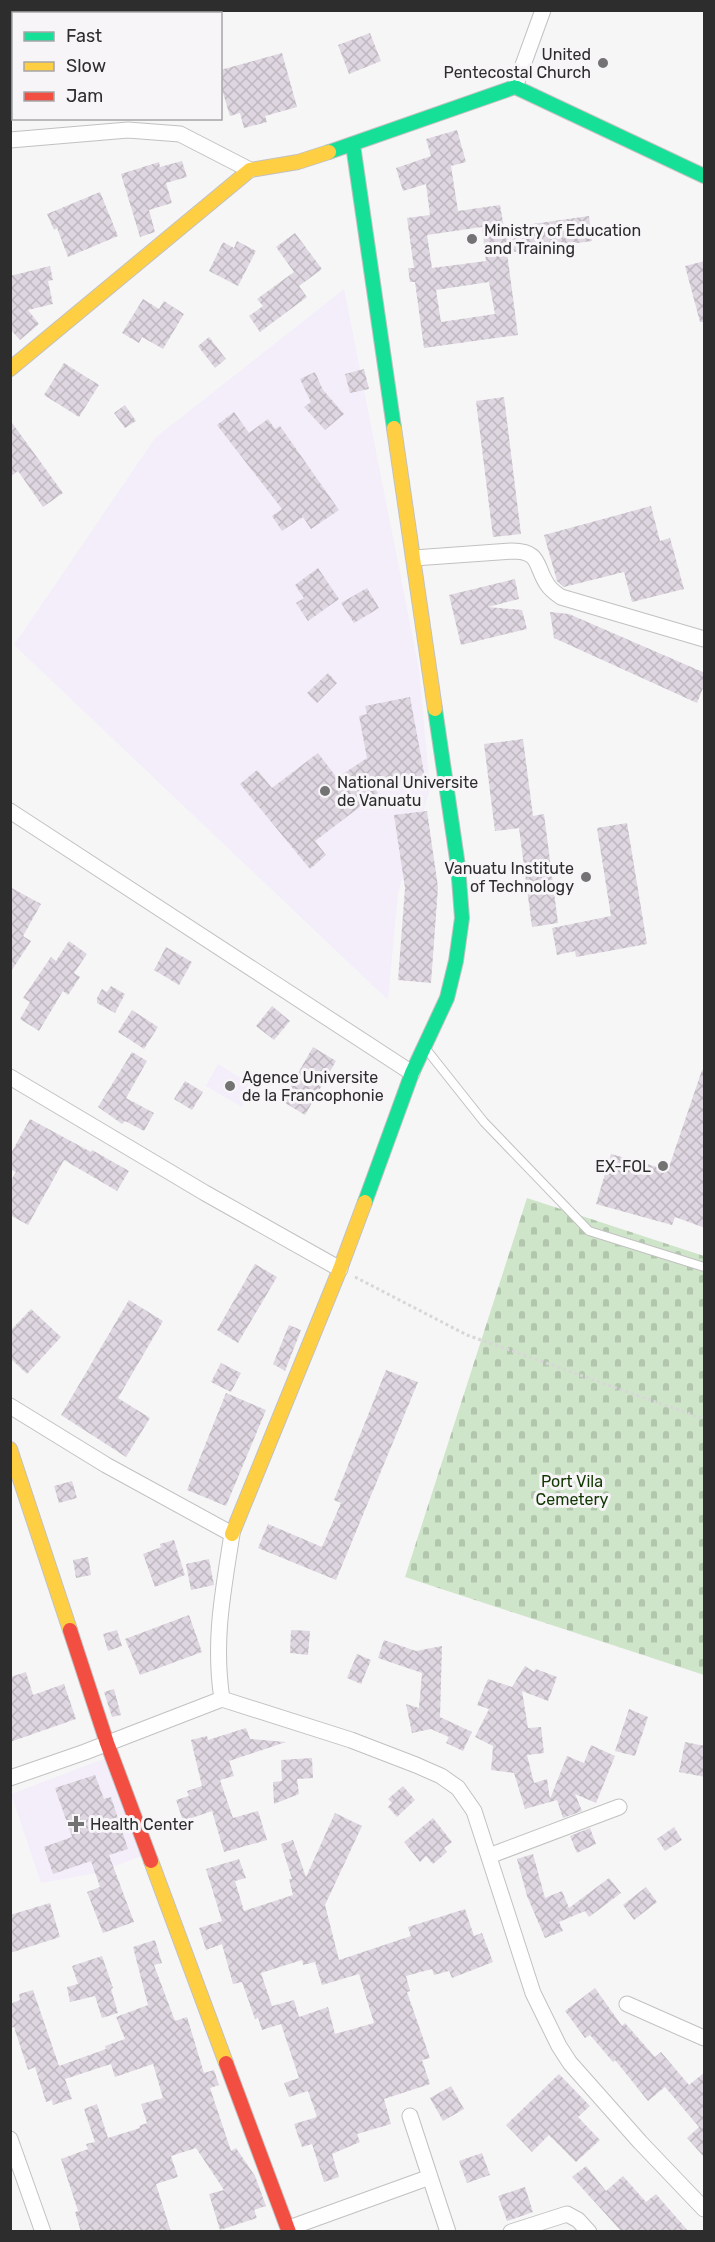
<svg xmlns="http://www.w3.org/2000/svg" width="715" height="2242" font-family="Rubik,sans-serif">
<defs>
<pattern id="cemetery-stones" width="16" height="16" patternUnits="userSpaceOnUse" patternTransform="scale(1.5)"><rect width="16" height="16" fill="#cfe5c9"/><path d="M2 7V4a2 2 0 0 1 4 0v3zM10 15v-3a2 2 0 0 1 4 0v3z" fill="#b2c5ad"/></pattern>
<pattern id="building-cross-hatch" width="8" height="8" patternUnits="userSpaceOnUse" patternTransform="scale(1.5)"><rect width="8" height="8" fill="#ded6e0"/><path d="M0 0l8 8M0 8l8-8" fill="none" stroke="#bfb8c0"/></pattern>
</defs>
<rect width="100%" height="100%" fill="#f7f6f7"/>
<path fill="#ede8ee" d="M10,11L11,10L146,11L132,14H14L13,39L11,40Z"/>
<path fill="#f3eefa" d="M344,289L419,669L430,789L398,893L388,1000L14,645L155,438Z
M218,1064L254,1086L242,1107L206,1086Z
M106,1758L144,1855L97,1873L41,1883L11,1794Z"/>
<path fill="url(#cemetery-stones)" d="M527,1198L704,1256V1675L405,1577Z"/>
<path fill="url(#building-cross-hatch)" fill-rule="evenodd" d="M370,33L381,61L349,74L338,45Z
M282,53L297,107L265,116L267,122L244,128L240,113L230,116L220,83V70Z
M457,130L466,162L451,166L458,211L500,205L504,228L589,216L592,241L507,253L518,335L424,348L415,282H410L408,268H414L407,218L430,215L426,184L403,191L396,168L431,156L426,139ZM482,227L486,261L432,268L427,235ZM489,282L495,314L441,322L436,290Z
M182,161L187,177L166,183L172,203L149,210L155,232L140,237L121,174L159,162L160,167Z
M100,192L118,236L68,257L57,228L54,230L47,214Z
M295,233L322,269L299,286L307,297L260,332L249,316L263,306L257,299L294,272L276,247Z
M237,241L256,251L238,286L209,271L223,242L234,248Z
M705,261V322H700L685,266Z
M50,266L53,280L48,281L53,304L28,310L39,324L20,340L10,329V276Z
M143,299L159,309L164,301L184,314L163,349L142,337L139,343L122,333Z
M209,337L226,359L215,368L198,346Z
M64,363L99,385L79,417L44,395Z
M364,369L369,389L350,393L345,374Z
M315,372L323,390L344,414L325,430L304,407L311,402L300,379Z
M504,397L521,534L493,537L476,401Z
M125,405L136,421L125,428L114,413Z
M234,412L249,433L268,419L275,429L280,426L339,510L311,529L303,517L282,531L272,516L282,509L217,425Z
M10,420L63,493L43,507L18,471L10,477Z
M651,506L660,541L670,538L684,589L632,602L624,572L564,587L557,581L544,535Z
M318,568L339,599L308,621L296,603L304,598L295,585Z
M515,579L519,599L488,607L522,610L527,629L461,645L449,595Z
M367,588L379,608L354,623L341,603Z
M550,612L569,614L705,673V683L697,703L554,638Z
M328,673L337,683L317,703L307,693Z
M410,697L425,778L374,787L378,793L315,841L326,855L310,869L240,784L257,770L272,788L318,753L337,778L367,758L359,716L367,714L365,706Z
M523,739L533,816L544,814L558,923L532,927L519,828L495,831L484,744Z
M427,811L438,887L431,983L398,980L405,888L394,815Z
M627,823L647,944L576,957L575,951L557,955L552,928L611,916L597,828Z
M10,887L41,904L23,936L31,941L10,973Z
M69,941L87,954L74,973L80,977L68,995L63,991L39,1031L20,1019L30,1002L23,998L51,957L56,961Z
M166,947L192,962L179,985L154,970Z
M111,986L125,994L115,1013L97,1003V998L102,989L107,992Z
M272,1006L290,1021L274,1040L256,1026Z
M132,1010L158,1027L144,1049L118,1032Z
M313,1047L336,1061L305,1115L282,1101Z
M132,1052L147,1061L126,1098L154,1113L144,1131L125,1121L122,1124L98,1107Z
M702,1070L705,1071V1228L675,1217L672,1225L596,1204L611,1154L668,1170Z
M185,1081L203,1092L192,1110L174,1099Z
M30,1119L91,1152L92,1150L129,1171L117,1191L64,1160L28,1225L10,1215V1182L16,1172L10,1169V1155Z
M255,1264L277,1277L238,1343L217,1330Z
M129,1300L163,1321L118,1398L150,1418L126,1457L61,1415Z
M31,1309L61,1337L27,1374L10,1358V1331Z
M289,1325L301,1330L285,1371L273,1364Z
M221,1363L241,1373L231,1392L211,1382Z
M386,1370L418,1382L336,1580L258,1548L268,1524L322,1547L341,1503L334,1500Z
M226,1393L266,1410L226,1506L187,1490Z
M72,1481L77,1498L59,1503L54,1486Z
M174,1540L185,1575L155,1587L143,1554L161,1547L160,1544Z
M88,1557L91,1575L76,1578L73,1560Z
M209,1559L214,1585L191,1590L186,1564Z
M189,1615L202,1652L140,1675L125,1639Z
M117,1630L122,1646L108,1651L103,1634Z
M291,1630L310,1631L308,1655L290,1653Z
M384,1640L416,1651L442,1646L440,1717L472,1732L463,1751L446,1743L449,1737L431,1729L412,1733L406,1704L419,1708L422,1673L378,1658Z
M357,1654L371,1660L361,1684L347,1678Z
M525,1666L534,1672L536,1669L557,1677L548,1701L522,1691L528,1728L541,1727L544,1753L527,1755L534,1783L547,1779L550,1799L567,1756L584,1763L591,1745L615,1756L596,1803L575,1794L582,1811L563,1818L557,1800L525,1809L514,1773L491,1770L493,1746L475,1737L489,1709L477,1705L488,1679L512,1687Z
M26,1672L33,1695L64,1684L76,1719L10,1742V1677Z
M114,1689L121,1715L112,1717L104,1692Z
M629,1709L648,1717L635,1756L615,1751Z
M246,1728L250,1739L286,1742L229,1761L234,1776L220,1780L233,1818L258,1811L267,1840L224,1852L212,1811L183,1821L176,1800L189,1796L187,1791L202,1786L191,1740L207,1736L208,1740Z
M685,1742L705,1746V1777L679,1772Z
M312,1758L313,1778L297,1779L299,1794L274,1804L273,1782L282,1781L281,1760Z
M95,1775L104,1799L111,1797L128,1849L109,1855L134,1922L103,1933L87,1892L100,1887L91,1861L53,1874L44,1847L72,1837L55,1788Z
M403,1786L415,1800L397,1817L388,1807L392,1803L388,1799Z
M335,1813L362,1826L325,1905L339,1960L411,1936L408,1927L465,1909L474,1936L482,1933L493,1962L452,1978L449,1971L434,1975L432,1969L406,1976L410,1991L407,1992L430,2058L422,2060L430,2084L384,2099L391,2124L357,2134L360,2142L332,2154L339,2177L324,2182L312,2144L302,2147L294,2124L317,2117L308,2091L289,2097L284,2083L299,2078L281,2024L262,2030L258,2018L255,2019L242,1982L233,1984L222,1944L206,1950L199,1928L222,1921L206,1869L239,1859L246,1878L235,1881L244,1911L293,1895L289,1879H292L281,1844L293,1840L306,1877ZM302,1960L303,1965L315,1962L322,1985L359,1974L374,2023L335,2034L328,2007L299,2017L294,2000L272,2006L261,1973Z
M433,1818L452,1842L444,1848L447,1852L433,1864L426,1856L420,1862L404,1842Z
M674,1827L682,1840L665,1851L657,1839Z
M590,1828L596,1844L577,1853L570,1836Z
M533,1854L545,1898L562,1891L569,1908L609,1878L621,1893L589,1917L585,1911L559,1922L563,1931L545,1938L527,1896L517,1859Z
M646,1887L657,1902L634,1920L623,1905Z
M50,1903L60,1937L10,1953V1915Z
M155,1940L162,1963L154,1965L175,2021L187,2017L204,2073L214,2070L219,2085L210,2088L231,2151L236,2148L255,2176L266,2206L254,2210L257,2218L220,2230L209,2194L224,2190L196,2148L171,2156L178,2177L156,2184L171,2232H81L75,2212L78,2211L61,2159L88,2149L86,2144L95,2142L84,2109L97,2104L108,2138L140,2128L139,2126L147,2123L141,2104L163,2098L153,2064L115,2077L111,2064L65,2079L72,2099L53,2105L52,2100L46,2102L35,2067L28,2070L14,2027L10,2028V2004L20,2000L19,1994L33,1990L59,2066L106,2049L105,2046L125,2039L116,2017L148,2005L133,1947Z
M102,1956L113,1988L111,1989L118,2013L102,2018L95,1996L70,2002L67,1987L78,1984L72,1966Z
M595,1988L622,2026L625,2023L655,2057L661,2052L689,2085L705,2072V2158L687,2138L699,2127L665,2087L648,2101L615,2060L613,2062L590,2035L585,2038L565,2011Z
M559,2074L590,2106L578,2117L600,2140L576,2162L549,2135L532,2152L506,2125Z
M451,2086L464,2109L443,2121L430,2098Z
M482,2153L490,2175L467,2183L459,2161Z
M586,2166L606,2191L623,2176L646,2202L656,2194L689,2232H622L572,2177Z
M525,2187L533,2212L507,2221L498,2196Z"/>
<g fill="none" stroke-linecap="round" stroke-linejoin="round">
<g stroke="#c2c1c2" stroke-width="10">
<path id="lane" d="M426,1049L484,1122L589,1231L704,1267"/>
</g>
<g stroke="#c2c1c2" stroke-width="17">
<path id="street" d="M515,87L543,10
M10,140L128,130L180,134L250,170
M414,558L512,551C541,551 535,566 547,584C550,589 555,593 561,597L704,639
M10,811L412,1073
M10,1077L205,1193L340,1269
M10,1406L106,1465L232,1534C223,1592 213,1641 222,1699L85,1752L10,1778
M222,1699L351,1740L416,1765L441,1776L458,1788L474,1811L533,1993L559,2046L570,2063L640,2142L704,2209
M489,1856L619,1807
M627,2004L704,2038
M410,2116L448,2232
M10,2139L43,2232
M289,2228L430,2177
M511,2232L567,2214L578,2220L589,2232"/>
</g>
<g stroke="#c2c1c2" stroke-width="16">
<path id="fast" d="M353,145L394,428
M329,152L515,87L704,176
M365,1202L412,1073L447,998L456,961L462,918L458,866L435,709"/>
</g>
<g stroke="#c2c1c2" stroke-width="16">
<path id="slow" d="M10,369L250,170L298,162L329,152
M394,428L435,709
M10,1449L70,1630
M232,1534L340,1269L365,1202
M151,1861L226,2063"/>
</g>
<g stroke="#c2c1c2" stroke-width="16">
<path id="jam" d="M70,1630L107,1743L151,1861
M226,2063L289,2232"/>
</g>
<path stroke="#d7d7d7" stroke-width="3" stroke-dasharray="3 3" stroke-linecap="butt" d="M355,1277L467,1335L704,1419"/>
<use href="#lane" stroke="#fefefe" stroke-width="8"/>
<use href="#street" stroke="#fefefe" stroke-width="15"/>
<use href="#fast" stroke="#16e098" stroke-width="14"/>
<use href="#slow" stroke="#ffcf43" stroke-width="14"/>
<use href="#jam" stroke="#f24e42" stroke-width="14"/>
</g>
<g fill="#747374" stroke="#f7f5f8" stroke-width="2">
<circle cx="603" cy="63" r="6"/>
<circle cx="472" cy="239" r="6"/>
<circle cx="325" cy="791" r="6"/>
<circle cx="586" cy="877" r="6"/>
<circle cx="230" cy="1086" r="6"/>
<circle cx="663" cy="1166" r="6"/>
<path d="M73 1815h6v6h6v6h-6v6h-6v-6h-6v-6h6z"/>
</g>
<g text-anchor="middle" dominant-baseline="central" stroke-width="6" stroke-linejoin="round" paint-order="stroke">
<g font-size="16" fill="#2e2d2e" stroke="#f7f5f8" text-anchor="start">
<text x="591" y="54" text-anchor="end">United<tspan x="591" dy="18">Pentecostal Church</tspan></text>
<text x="484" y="230">Ministry of Education<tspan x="484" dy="18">and Training</tspan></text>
<text x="337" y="782">National Universite<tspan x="337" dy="18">de Vanuatu</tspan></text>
<text x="574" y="868" text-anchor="end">Vanuatu Institute<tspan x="574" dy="18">of Technology</tspan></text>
<text x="242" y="1077">Agence Universite<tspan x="242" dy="18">de la Francophonie</tspan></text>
<text x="651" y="1166" text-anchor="end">EX-FOL</text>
<text x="90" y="1824">Health Center</text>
</g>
<g font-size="16" fill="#113802" stroke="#f7f5f8">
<text x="572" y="1481">Port Vila<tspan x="572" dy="18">Cemetery</tspan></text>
</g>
</g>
<rect width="715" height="2242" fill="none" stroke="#2e2d2e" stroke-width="24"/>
<rect x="12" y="12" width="210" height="108" fill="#f7f5f8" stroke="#a7a5a7" stroke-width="1.5"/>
<rect x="24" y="32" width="30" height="9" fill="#16e098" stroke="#a7a5a7" stroke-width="1.5"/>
<text x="66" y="42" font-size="18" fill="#2e2d2e">Fast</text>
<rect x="24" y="62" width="30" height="9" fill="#ffcf43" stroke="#a7a5a7" stroke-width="1.5"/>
<text x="66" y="72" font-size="18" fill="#2e2d2e">Slow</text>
<rect x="24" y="92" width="30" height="9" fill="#f24e42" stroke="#a7a5a7" stroke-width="1.5"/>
<text x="66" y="102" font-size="18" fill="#2e2d2e">Jam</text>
</svg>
